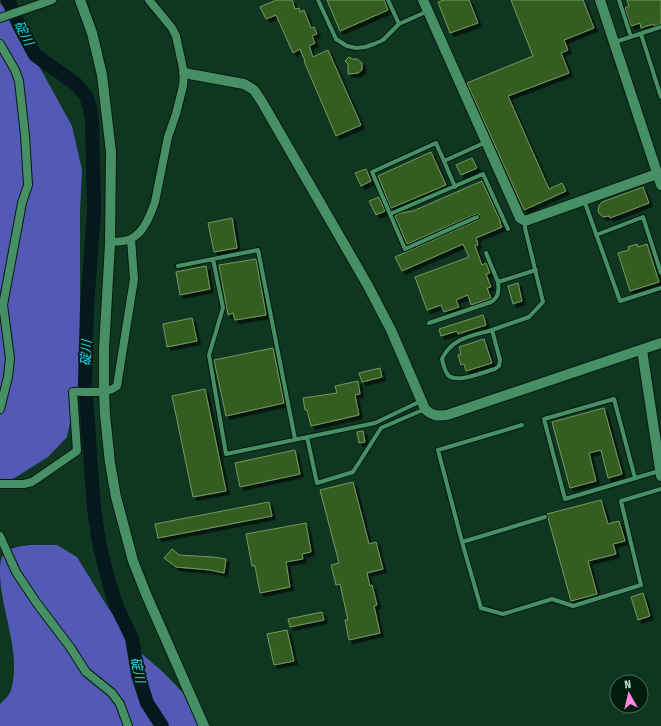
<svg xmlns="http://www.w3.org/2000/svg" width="661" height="726" font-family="'Fira Sans Condensed','Noto Sans JP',sans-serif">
<defs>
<filter id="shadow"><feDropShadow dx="3.5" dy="3.5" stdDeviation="0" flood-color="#0009"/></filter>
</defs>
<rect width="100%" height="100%" fill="#0f3621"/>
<path fill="#525ab5" d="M0,3L12,17L72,126L82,170L80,211V305L84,357L67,437L48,457L0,487Z
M29,545H57L77,557L107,606L135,648L163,672L186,696L205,726H0V704C4,700 10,695 11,690C22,652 0,610 0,572C0,567 0,561 2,557C8,547 18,547 29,545Z"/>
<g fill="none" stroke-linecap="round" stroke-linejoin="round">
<path stroke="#04181d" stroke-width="14" d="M8,0L19,25L35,55L76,84L86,96L90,108L92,120L94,210L87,309L85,382L94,509L100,548L110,586L117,607L132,638L138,675L147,703L162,726"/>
</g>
<path fill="#365d23" stroke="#729b5f" filter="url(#shadow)" d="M276,0H292L295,9L299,8L300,12L304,10L311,28L314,27L317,34L312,36L315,43L309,46L313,57L328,50L361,125L336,136L304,61H305L300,49L293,53L276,15L266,19L260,7Z
M327,0H384L388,10L340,31Z
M444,0H469L478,23L450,33L438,2Z
M511,0H583L594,28L564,40L568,50L561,53L569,73L508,96L549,189L562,183L566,191L524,210L467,83L533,56Z
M627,0H661V24L654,26L653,24L641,28L640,23L631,26L625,8L629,6Z
M349,57L352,59H357L362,63V70L358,73L348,74V64L345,61Z
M431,152L446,185L391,208L378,176Z
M472,158L477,168L461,175L456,165Z
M366,169L371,181L361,186L355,173Z
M482,181L501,223H500L502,227L476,238L478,245L475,246L482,265L486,263L490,273L486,274L491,287L487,288L491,298L471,305L468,295L456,300L459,307L444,312L441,305L427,310L415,277L469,257L463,244L402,271L395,257L478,220L480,216L479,214H476L407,244L395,216L400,213L413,211Z
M643,187L649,203L610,218L609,216L603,217L598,212L599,206L602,202Z
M379,197L385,211L376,215L369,201Z
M232,218L237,248L214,252L208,223Z
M637,244L638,247L647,244L659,282L630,291L618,253L629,250L628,247Z
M256,259L266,315L235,320L233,313L228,315L219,265Z
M206,266L210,289L180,295L176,272Z
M518,283L522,301L513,304L508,286Z
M483,315L486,325L458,334L457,331L441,336L439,329Z
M192,318L197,341L167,347L163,324Z
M484,339L492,363L466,371L464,364L461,365L458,355L461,354L459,347Z
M273,348L284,403L226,416L214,360Z
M380,368L382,377L362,382L359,373Z
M358,381L360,394L355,395L359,415L311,426L307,410H305L303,398L337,393L335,386Z
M205,389L226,491L193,497L172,396Z
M604,408L622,474L608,478L601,450L589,453L596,481L570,488L552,422Z
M363,431L365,442L359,443L357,432Z
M295,450L300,474L240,487L235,463Z
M353,482L369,544L376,542L383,569L367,573L370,586L372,585L377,605L374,606L380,633L349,640L345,620H348L340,584L336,585L331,565L339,563L320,490Z
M601,500L608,524L619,521L625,541L613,544L616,554L588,561L597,594L571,601L547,514Z
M269,502L272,516L158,538L155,524Z
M306,523L311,552L302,554L303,559L286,562L290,587L260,593L255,566H252L246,534Z
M172,549L179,555L213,557L226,559L224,573L210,570L176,567L164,558Z
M643,593L650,616L638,620L631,597Z
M322,612L324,620L290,627L288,619Z
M287,630L294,661L274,665L267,634Z"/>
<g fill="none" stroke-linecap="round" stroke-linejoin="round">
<g stroke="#051b0e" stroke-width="6">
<path id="lane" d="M318,0L336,39L347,46L356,48L365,47L374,44L383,40L399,24L428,11
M388,0L399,24
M619,0L631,37
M641,34L661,97
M615,42L661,27
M444,161L455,187
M584,200L620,301L661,288
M390,214L483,174L508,229
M477,217L405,249L372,172L436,143L444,161L486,142
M596,235L643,217L661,273
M486,253L498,282L536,270
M213,259L223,308L209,355L226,454L375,423L421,401
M178,266L258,250L295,439
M429,323L491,302C499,297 499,291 498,282
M492,330C472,336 451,338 442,359C443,364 445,371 448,375C457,384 483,372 495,369L499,366L500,360L492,330L529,317L543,302L525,228V221
M522,425L438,450L462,542L481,608L503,614L552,599L573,606L641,585L621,501L661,489
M307,437L317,483L353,472L381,428L425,409
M635,478L614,399L544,419L565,499L659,471
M462,542L545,517"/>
</g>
<g stroke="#051b0e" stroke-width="10">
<path id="street" d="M0,18L52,0
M0,44L15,70L19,81L25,135L28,185L22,203L3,305L10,358L8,377L0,409
M110,242C117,242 128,242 134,237C145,230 151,213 155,202L168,137L176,114L183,86L184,73L176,36L172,28L149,0
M0,484H24L32,482L77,451L73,392C87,391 106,395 117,386L134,279L131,239
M0,536L16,572L36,602L70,647L86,672L112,693L120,704L128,726"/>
</g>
<g stroke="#051b0e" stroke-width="12">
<path id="secondary" d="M80,0L92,33L102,75L111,152L110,244L104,349V391L105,415L110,463L116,497L133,561L146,594L204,726
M423,0L520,218L525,221L657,174
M600,0L661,185
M184,73L244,84L254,90L262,102L367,284L391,330L425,409C432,416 438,416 447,415L661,343
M642,350L661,476"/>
</g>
<use href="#lane" stroke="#479066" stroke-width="4"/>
<use href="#street" stroke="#479066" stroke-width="8"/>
<use href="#secondary" stroke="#479066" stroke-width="10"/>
</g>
<g text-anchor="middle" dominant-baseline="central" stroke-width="3.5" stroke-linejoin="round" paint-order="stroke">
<g font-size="13" font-style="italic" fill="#22d3f7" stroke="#001c0c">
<text transform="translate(24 33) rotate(63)">碇川</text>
<text transform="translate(86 353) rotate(-87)">碇川</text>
<text transform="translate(138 670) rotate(77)">碇川</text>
</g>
</g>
<g transform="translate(629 694) rotate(352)"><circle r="19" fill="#001c0c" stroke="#4a6856"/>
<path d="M0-3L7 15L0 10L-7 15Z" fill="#fd86e2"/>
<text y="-6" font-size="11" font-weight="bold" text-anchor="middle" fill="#b8dbc4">N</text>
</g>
</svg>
